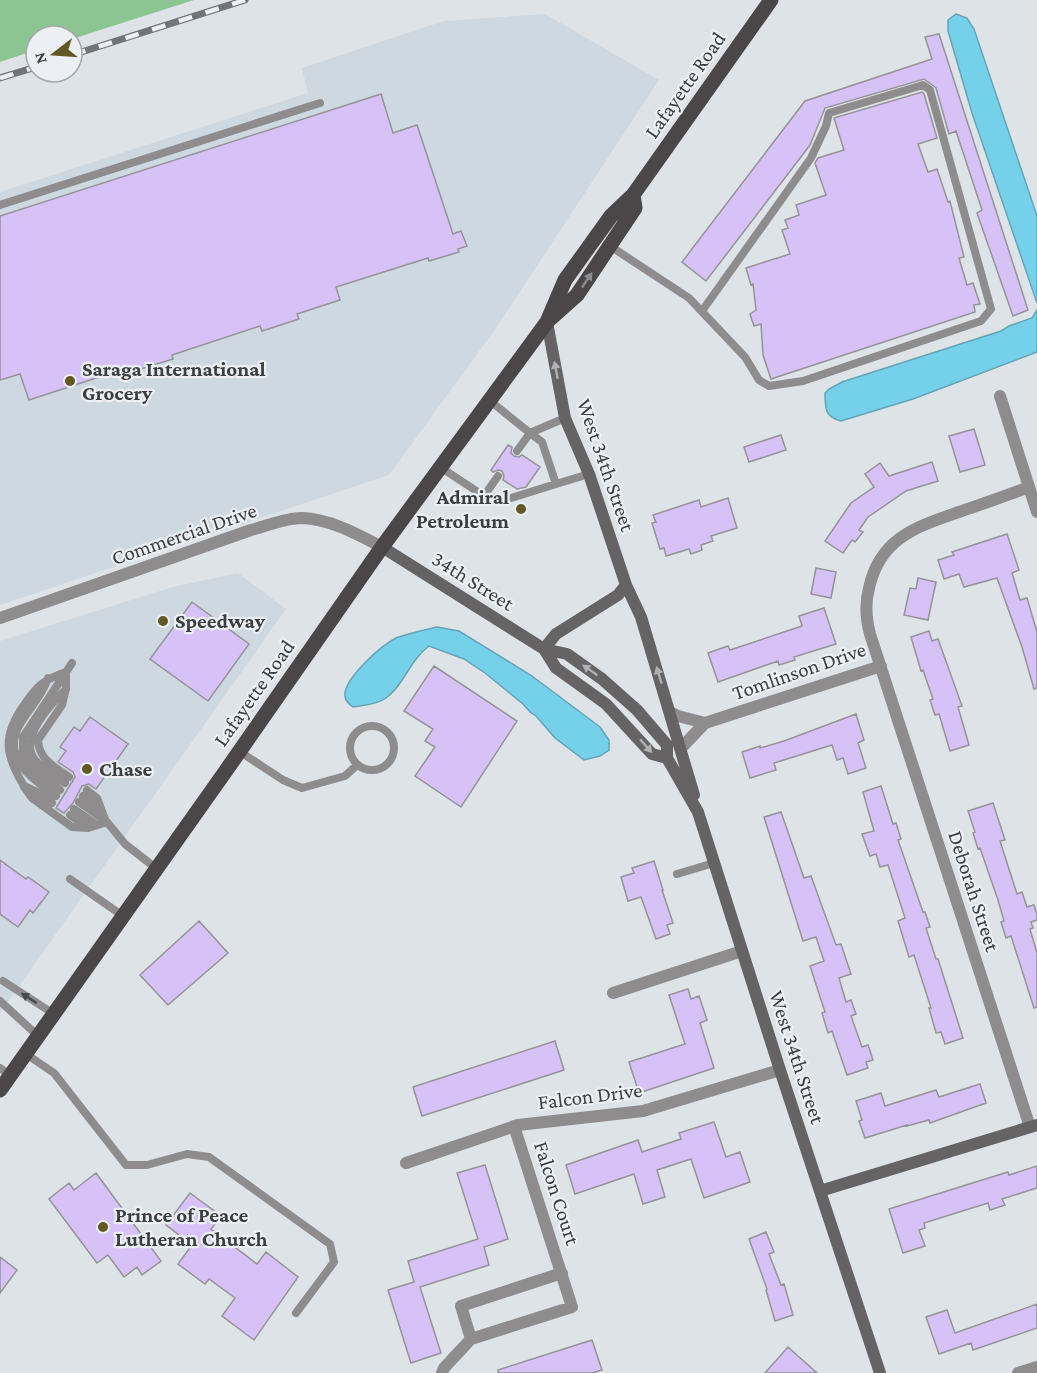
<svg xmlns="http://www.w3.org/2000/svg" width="1037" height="1373" font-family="'Crimson Pro',serif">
<rect width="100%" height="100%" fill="#dee3e7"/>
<path fill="#cdd8e1" d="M545,14L659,80L496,328L389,475L0,605V192L308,93L302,68L444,21Z
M238,573L286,609L0,1013V641L173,587Z"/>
<path fill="#8cc592" d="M0,0H194L72,39V36H36V50L0,62Z"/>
<path fill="#75d0e9" stroke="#64a4b6" stroke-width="1.5" d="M956,14L967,18L974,29L1037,216V303L972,113L948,31V20Z
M1037,310V352L913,399L841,421C825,417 825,408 825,393L829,389L842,382L1001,331L1009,326L1032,318Z
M437,627L459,631L532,676L600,727L609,740V750L600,756L584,760L555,738L536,716L530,712L523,704L485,673L464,659L429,646C410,660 404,685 386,698C377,705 363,705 353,707C349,704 345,701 345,696C343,679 382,645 396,638C409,633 424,630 437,627Z"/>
<path fill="#d7c2f7" stroke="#959397" stroke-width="1.5" d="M939,34L1028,310L1013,316L977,213L982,210L956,131L949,134L936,88L924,79L825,108L810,145L706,281L682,262L805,101L932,59L925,37Z
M922,92L924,94L937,138L918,144L928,172L937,169L948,202L950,201L964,257L959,258L967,285L973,283L980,304L974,305L975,312L771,379L763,355L761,324L754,326L750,314L756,310L753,284L751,285L746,268L790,254L782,230L788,228L785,220L799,215L796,205L826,195L815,163L818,158L844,150L834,118Z
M381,94L393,133L417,125L453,234L461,231L467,246L458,249L459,252L429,261L428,258L336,287L340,300L297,314L299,319L262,331L260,326L172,355L173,359L134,371L133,366L29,400L20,374L0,380V216Z
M974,429L985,465L960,472L949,436Z
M781,435L786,450L749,462L744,447Z
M508,445L512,447L511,453L514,456L519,457L522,455L540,467L526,487L517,489L503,480L504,476L502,471L498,470L493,472L491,470Z
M932,462L938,481L906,491L868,517L859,530L863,532L855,542L852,540L843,553L825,541L851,503L874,487L865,474L880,463L889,476Z
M728,498L737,528L711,536L713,541L701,545L702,550L691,554L689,549L666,556L664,548L660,549L652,523L656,522L653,515L699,500L701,507Z
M1007,534L1019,570L1012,573L1020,600L1027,598L1037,632V688L1034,689L1022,647L997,578L964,587L959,574L944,579L938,560L954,555L952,552Z
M816,568L836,572L831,598L811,594Z
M918,578L936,582L928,620L904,615L910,588L916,589Z
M192,602L249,644L208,701L150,659Z
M824,608L836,644L794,657L795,660L779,665L778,661L718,682L708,653L728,646L730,650L802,626L799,616Z
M929,631L932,641L938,639L962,706L958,707L969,745L950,751L939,714L935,715L930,700L933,699L923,670L921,671L911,637Z
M434,666L517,721L461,807L415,776L435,747L425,741L433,729L404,711Z
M856,714L864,740L858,743L866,768L848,774L843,758L837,760L832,745L774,763L776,770L750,778L742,752L760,746V748L784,741Z
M90,717L128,744L96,789L89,784L82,786L73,803L64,813L56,808L75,777L73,772L58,762L66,751L60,747L74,727L80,731Z
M881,786L893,824L896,823L901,839L898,840L923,912H925L930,927L926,928L936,959H938L963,1038L945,1044L941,1032L936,1033L929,1008H931L914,955L909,957L898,921L905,918L888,865L880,867L876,854L870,856L862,834L874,831L863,792Z
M993,803L1005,840L1000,841L1017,894L1022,892L1027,907L1034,905L1037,914V920L1031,922L1033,928L1030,929L1037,953V1007L1034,1008L1011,936L1006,938L1001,922L1004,921L998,900L980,848L978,849L973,833L975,832L968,811Z
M781,812L804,878L811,876L836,945L841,944L851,974L839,978L846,1002L851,1000L856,1014L851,1016L862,1047L868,1045L873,1060L866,1062L868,1068L847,1075L832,1031L828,1033L822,1013L825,1012L810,966L824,961L816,937L803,941L764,817Z
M0,860L26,879L28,877L49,892L33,913L30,910L18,927L0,914Z
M654,861L663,890H662L673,923L667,925L670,934L656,939L641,897L628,901L621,877L634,873L632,868Z
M199,921L228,953L168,1005L140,975Z
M688,989L691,999L699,996L707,1020L700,1023L714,1068L639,1093L629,1062L685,1044L669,995Z
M555,1041L564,1070L422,1116L413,1087Z
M980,1084L986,1103L930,1123L929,1120L907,1126V1125L865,1138L859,1121L862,1120L856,1101L881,1093L885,1106L936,1090L939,1097Z
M714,1122L726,1157L740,1152L750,1182L704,1198L691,1159L657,1170L665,1197L643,1204L634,1174L575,1194L566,1165L638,1140L642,1152L681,1139L679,1133Z
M485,1165L508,1239L484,1247L489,1265L420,1287L441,1353L411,1363L388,1290L414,1282L408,1261L478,1239L457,1173Z
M1037,1166V1188L1002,1199L1005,1205L990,1210L988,1203L924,1223L925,1228L919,1230L925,1246L903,1253L889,1209L1008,1172L1009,1175Z
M96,1173L161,1261L142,1275L137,1267L124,1277L108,1255L97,1263L49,1199L69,1183L74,1190Z
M190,1193L221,1216L211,1229L257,1264L266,1252L298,1277L254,1340L222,1316L235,1298L209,1279L205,1284L178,1264L192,1245L166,1225Z
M766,1232L774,1252L769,1254L781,1285L784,1284L793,1315L775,1321L766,1290L767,1289L749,1239Z
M0,1257L17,1270L0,1293Z
M1037,1304V1328L973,1350L971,1343L939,1354L926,1317L947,1310L955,1333Z
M592,1340L602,1370L592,1373H498V1370Z
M788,1347L817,1373H765Z"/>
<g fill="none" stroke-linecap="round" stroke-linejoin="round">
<path stroke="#8e8c8c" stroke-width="8" d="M0,205L320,103
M610,246L689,298L745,357L759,380L769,386L803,381L981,321L991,309L930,90L923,85L829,113L826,126L811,158L702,311
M489,400L530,433L517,451
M565,418L530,433L542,442L556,484L589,474
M440,467L484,496L508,499L556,484
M484,496L498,476
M48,678C42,697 28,709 19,726C1,759 34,780 56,796
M350 748a22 22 0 1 1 44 0a22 22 0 1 1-44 0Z
M239,751L283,780L302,788L345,776L357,765
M65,783C55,776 43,769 35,760C18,739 51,704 66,689
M24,787L32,798L72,827L88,828L107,822
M60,790L32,768L23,754V737L72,663
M87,790L97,798L106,822
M83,796L100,808
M79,802L107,822L125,844L157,869
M52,803L37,792L24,786C5,755 2,736 24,705C37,686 43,680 66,672V688L62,705L38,740C39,760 55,767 69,777
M74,809L97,825
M70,815L88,828
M677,874L714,863
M70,879L123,916
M3,981L54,1014
M0,1001L38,1036
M26,1054L54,1073L126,1165H147L187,1154L209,1157L330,1244L334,1262L296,1313
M0,1068L10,1075"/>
<path stroke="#8e8c8c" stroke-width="12" d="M1000,396L1037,512
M1029,487C1006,496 982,504 959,512C916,527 880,538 869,588C865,603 866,619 870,634L1030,1127
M0,618L251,530C267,526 285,518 302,518C330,519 357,534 382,547
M670,712L678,716L705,723
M681,748L705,723L881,666
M613,993L742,951
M406,1163L518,1125L643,1111L780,1070
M471,1339L461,1306L562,1273
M442,1373L444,1368L471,1339L572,1307L514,1126
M1018,1373L1037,1367"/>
<path stroke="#666364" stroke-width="12" d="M547,322L565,418L589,474L626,585L641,617L694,795
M382,547L544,649L567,654L602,679L637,710L667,745V758L698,812L780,1070L880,1373
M544,649L556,668L606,704L652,754L667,758
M544,649L556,634L618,595L626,585
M820,1191L1037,1125"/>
<path stroke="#4b4647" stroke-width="15" d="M549,320L577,295L635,208L633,195
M0,1090L225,772L382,547L547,322L565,280L611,216L633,195L771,0"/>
<g stroke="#727577" stroke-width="7">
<path id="rail" d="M72,55L245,0
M0,78L36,67"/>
</g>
<use href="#rail" stroke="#ecf0f4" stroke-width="4.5" stroke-dasharray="14" stroke-linecap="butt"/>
</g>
<defs><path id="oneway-solid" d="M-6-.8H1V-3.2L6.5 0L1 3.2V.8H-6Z" transform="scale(1.5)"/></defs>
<use fill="#8b8a8c" href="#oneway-solid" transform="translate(587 280) rotate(-56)"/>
<g fill="#b0b1b3">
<use href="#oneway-solid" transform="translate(556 370) rotate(-101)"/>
<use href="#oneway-solid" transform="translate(590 670) rotate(-145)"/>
<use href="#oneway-solid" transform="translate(659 675) rotate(-107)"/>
<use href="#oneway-solid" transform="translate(646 746) rotate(49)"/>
</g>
<use fill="#47494a" href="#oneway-solid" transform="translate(29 998) rotate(-147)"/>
<g fill="#625824" stroke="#ecf0f4" stroke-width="2">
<circle cx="70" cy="381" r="6"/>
<circle cx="521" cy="509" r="6"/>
<circle cx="163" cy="621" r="6"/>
<circle cx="87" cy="769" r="6"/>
<circle cx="103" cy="1227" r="6"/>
</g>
<g text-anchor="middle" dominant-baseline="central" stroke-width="4.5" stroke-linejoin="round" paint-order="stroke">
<g font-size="21" fill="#3b3d3e" stroke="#ecf0f4">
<text transform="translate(685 85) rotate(-55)">Lafayette Road</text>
<text transform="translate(606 465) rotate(71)">West 34th Street</text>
<text transform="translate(184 534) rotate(-19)">Commercial Drive</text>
<text transform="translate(473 581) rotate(32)">34th Street</text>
<text transform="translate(799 671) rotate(-19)">Tomlinson Drive</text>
<text transform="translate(254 693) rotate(-55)">Lafayette Road</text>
<text transform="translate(974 891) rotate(72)">Deborah Street</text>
<text transform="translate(797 1057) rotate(72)">West 34th Street</text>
<text transform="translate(590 1096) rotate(-7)">Falcon Drive</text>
<text transform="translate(557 1193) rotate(72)">Falcon Court</text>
</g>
<g font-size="21" font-weight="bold" fill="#3b3d3e" stroke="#ecf0f4" text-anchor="start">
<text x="82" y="369">Saraga International<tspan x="82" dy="24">Grocery</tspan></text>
<text x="509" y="497" text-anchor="end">Admiral<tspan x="509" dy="24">Petroleum</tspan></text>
<text x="175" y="621">Speedway</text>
<text x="99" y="769">Chase</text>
<text x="115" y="1215">Prince of Peace<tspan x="115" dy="24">Lutheran Church</tspan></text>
</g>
</g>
<g transform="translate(54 54) rotate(253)"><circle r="28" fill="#ecf0f4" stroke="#a5a8ab" stroke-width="1.5"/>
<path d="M0-4.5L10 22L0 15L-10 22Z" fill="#625824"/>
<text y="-9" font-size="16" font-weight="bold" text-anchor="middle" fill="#3b3d3e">N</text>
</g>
</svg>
